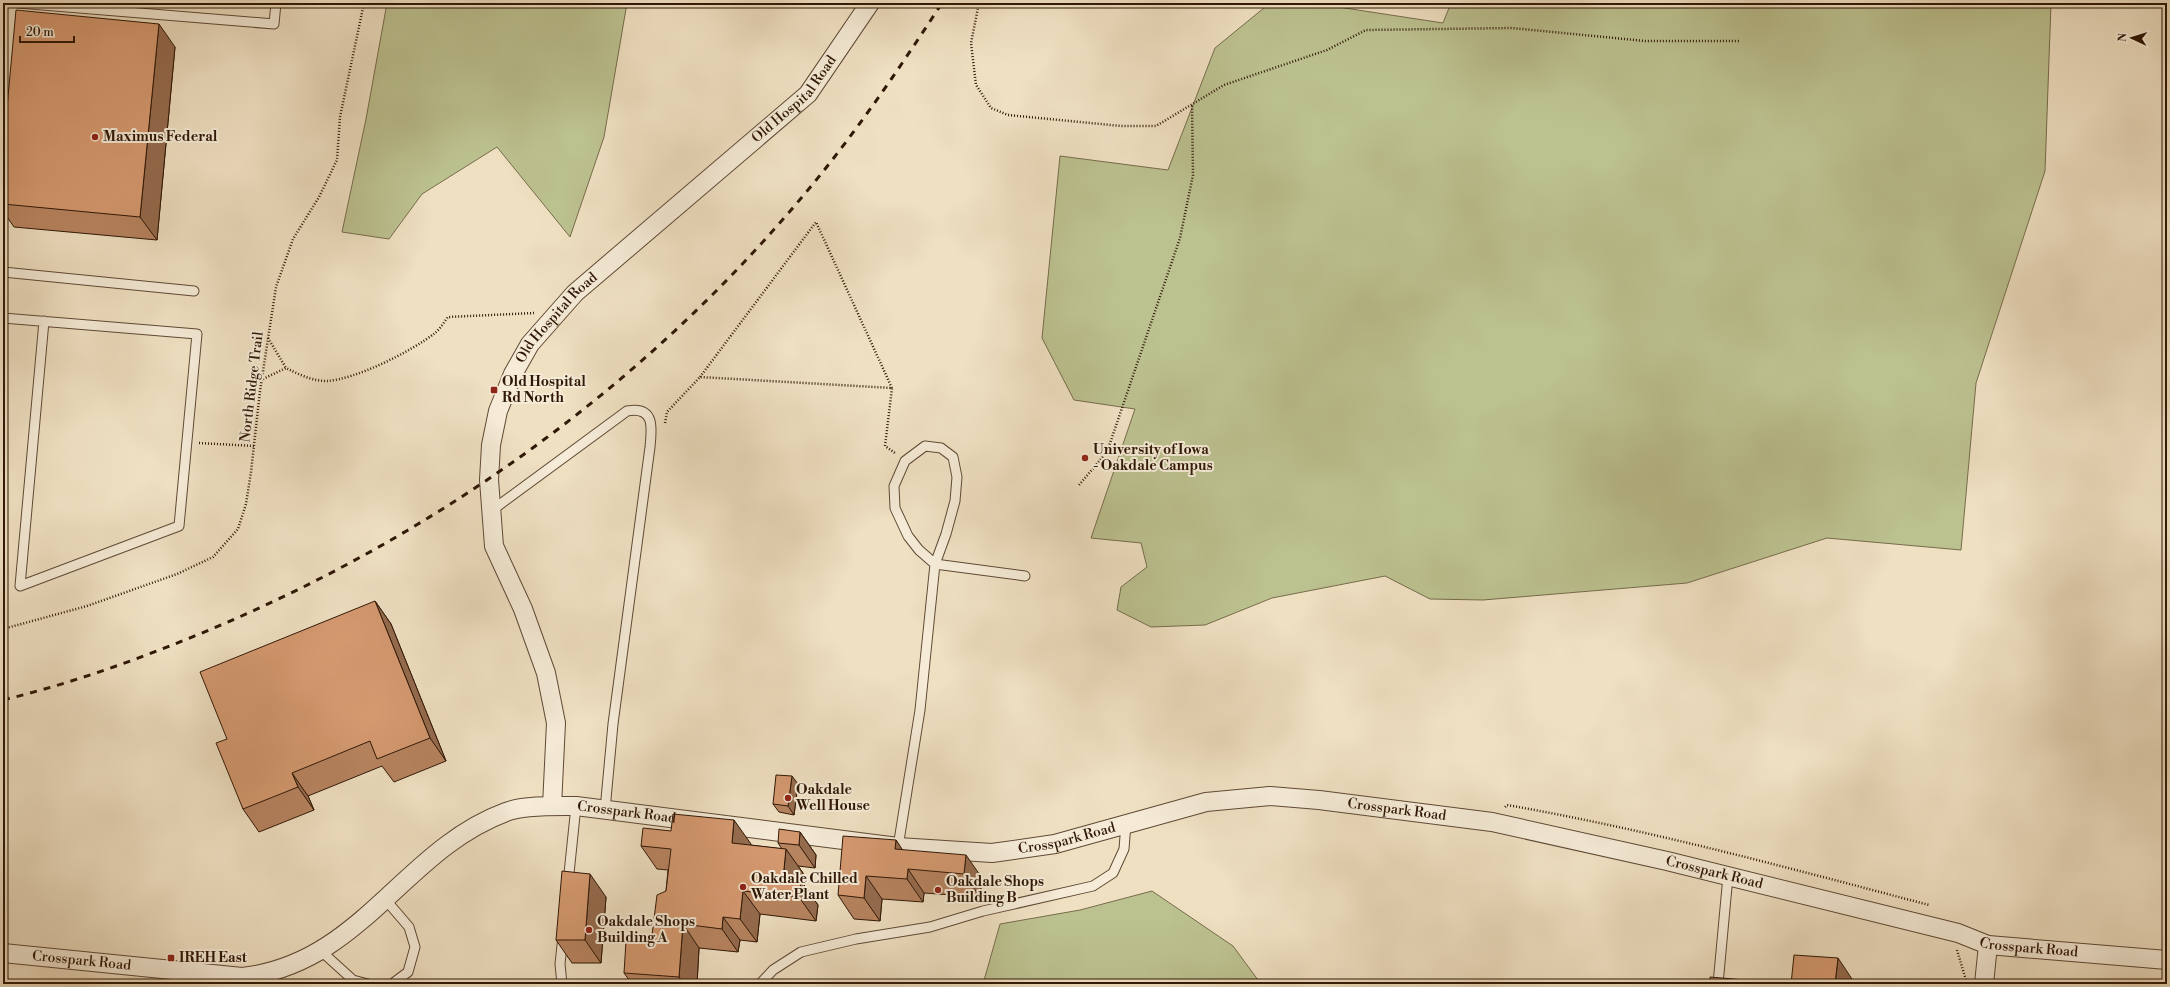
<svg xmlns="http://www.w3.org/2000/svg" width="2170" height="987" font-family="'Libre Bodoni',serif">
<rect width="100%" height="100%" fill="#efe0c2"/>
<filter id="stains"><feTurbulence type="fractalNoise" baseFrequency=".005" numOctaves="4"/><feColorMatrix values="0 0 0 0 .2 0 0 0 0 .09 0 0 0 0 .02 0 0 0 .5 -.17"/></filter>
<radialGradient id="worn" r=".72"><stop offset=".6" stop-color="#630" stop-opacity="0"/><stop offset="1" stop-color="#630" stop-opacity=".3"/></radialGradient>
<path fill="#bcc190" stroke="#766c4b" d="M387,3H627L604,137L570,237L497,147L422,194L389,239L342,232L366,119Z
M1270,3H1312L1443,23L1451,3H2051L2045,171L1976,383L1961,550L1827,538L1687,583L1483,600L1430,599L1385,576L1272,598L1205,625L1151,627L1117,610L1121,587L1147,567L1141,543L1091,538L1135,409L1074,400L1042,338L1060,156L1168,170L1215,48Z
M1152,891L1233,946L1261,984H983L1000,924L1080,910Z"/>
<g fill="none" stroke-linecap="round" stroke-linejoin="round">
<g stroke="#5f4935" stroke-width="11">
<path id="service" d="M18,3L274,24L276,3
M3,272L194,291
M3,318L197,334L179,526L20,586L44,321
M491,511L627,411C655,406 652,428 650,447L613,724L605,810
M898,847L920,710L935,564L946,534L955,501L957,477L953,457L941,448L925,446L905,461L894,486L895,508L908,536L919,550L935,564L1025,576
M568,883L576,806
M385,899L409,927L415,947L408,972L392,984
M321,951L353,980L368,984
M3,983L4,984
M562,984L560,964L563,936
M760,984L773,970L801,952L856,939L930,927L983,911L1093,886L1113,873L1124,849L1126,823
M1718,984L1728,876"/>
</g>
<g stroke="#5f4935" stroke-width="20">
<g id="minor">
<path id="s1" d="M552,806L556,723L546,673L523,609L494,546L489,480L491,445L498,411L513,374L530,344L575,293L808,94L870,3"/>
<path id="s2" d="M3,953L242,977C361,964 403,850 506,812C523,805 557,806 576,806L898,847L992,853L1055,844L1206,802L1270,796L1319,800L1492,822L1667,861L1958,933L1988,945L2167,960"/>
<path d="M1984,984L1988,945"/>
</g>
</g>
<path stroke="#2f1706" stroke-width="2.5" stroke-dasharray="1 2" stroke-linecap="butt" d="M979,3L971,43L976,85L991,108L1008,115L1121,126H1156L1224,85L1327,50L1366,30L1512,28L1645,41H1739
M268,338L286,368
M700,377L816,222L892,388
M263,379L286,368C298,374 312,381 326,381C355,380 412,351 435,333C440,329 444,322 448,317L534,313
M665,423L667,412L700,377L892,388L885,446L895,453
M199,443L254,446
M1079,485L1107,452L1180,238L1193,175L1192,104
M3,629L87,606L177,574L213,557L238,529L246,504L251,472L260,391L276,287L293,239L319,197L337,160L340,117L364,3
M1505,807L1507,805C1650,830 1789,868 1929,905
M1957,950L1966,980"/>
<use href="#service" stroke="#f5ebd7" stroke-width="9"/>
<use href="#minor" stroke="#f5ebd7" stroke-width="18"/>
<path stroke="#2f1706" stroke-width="3" stroke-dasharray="7 7" stroke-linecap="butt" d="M3,700C69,684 134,661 197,635C427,541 636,393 797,203C851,140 897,72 942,3"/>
</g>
<path fill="#b78460" stroke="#2f1706" d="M175,47L157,240L14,227L3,211V151Z
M375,601L391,624L446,761L394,782L382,766L308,796L314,810L259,832L243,809L227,739Z
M798,784L794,815L779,812L773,804Z
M800,832L816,855L815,868L798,866L803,873L802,882L818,905L816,921L760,914L757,942L740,940L738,952L699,948L697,984H632L624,973L651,943L666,891L668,870L657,869L641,846L751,844L750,845L782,849L778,843Z
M896,840L902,850L982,878L980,897L924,893L923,902L882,899L880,921L854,919L838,895Z
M606,897L601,963H572L556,940Z"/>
<path fill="#956b4e" stroke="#2f1706" d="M159,24L175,47L157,240L140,217Z
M375,601L391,624L446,761L430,738Z
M292,773L308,796L314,810L298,787Z
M792,776L798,784L794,815L788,806Z
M734,820L751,844L748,866L732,843Z
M800,832L816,855L815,868L799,845Z
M896,840L912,864L895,849Z
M786,849L803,873L802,882L818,905L816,921L799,897L783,879Z
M966,855L982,878L980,897L964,874Z
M908,869L924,893L923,902L907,879Z
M590,874L606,897L601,963L585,940Z
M866,876L882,899L880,921L864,898Z
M743,891L760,914L757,942L740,919Z
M723,917L740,940L738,952L722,929Z
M683,924L699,948L697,984H684L679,977Z
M1838,958L1854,982V984H1835Z"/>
<path fill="#d59970" stroke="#2f1706" d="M16,10L159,24L140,217L3,204V151Z
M375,601L430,738L377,759L370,741L292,773L298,787L243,809L216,743L227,739L200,672Z
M776,775L792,776L788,806L773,804Z
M673,814L734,820L732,843L786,849L783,879L801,881L799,897L743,891L740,919L723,917L722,929L683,924L679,977L624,973L626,941L651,943L657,895L666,891L671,849L641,846L643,828L671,831Z
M779,829L800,832L799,845L778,843Z
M843,836L896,840L895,849L966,855L964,874L908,869L907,879L866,876L864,898L838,895Z
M562,871L590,874L585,940H556Z
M1794,955L1838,958L1835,984H1710V977L1791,984Z"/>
<g fill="#8f2418" stroke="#f5ebd7" stroke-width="1.5">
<circle cx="95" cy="137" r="4"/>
<rect x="490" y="386" width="8" height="8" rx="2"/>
<circle cx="1085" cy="458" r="4"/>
<circle cx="788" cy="798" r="4"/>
<circle cx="743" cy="887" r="4"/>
<circle cx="938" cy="890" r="4"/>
<circle cx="589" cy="930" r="4"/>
<rect x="167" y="954" width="8" height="8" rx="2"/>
</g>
<g text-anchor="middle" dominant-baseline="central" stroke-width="4" stroke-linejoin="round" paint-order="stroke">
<g font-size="14" fill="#2f1706" stroke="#f5ebd7">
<text stroke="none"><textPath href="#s1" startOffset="843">Old Hospital Road</textPath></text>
<text stroke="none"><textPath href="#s1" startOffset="519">Old Hospital Road</textPath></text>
<text transform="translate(252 387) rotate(-83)">North Ridge Trail</text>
<text stroke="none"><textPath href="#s2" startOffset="1458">Crosspark Road</textPath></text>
<text stroke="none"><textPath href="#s2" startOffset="678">Crosspark Road</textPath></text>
<text stroke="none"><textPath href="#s2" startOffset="1122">Crosspark Road</textPath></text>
<text stroke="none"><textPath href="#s2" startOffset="1782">Crosspark Road</textPath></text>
<text stroke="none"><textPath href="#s2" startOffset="2106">Crosspark Road</textPath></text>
<text stroke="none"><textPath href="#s2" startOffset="79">Crosspark Road</textPath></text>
</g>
<g font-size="14" font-weight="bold" fill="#2f1706" stroke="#f5ebd7" text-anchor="start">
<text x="103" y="137">Maximus Federal</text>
<text x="502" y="382">Old Hospital<tspan x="502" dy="16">Rd North</tspan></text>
<text x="1093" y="450">University of Iowa<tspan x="1093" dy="16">- Oakdale Campus</tspan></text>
<text x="796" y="790">Oakdale<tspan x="796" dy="16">Well House</tspan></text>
<text x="751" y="879">Oakdale Chilled<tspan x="751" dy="16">Water Plant</tspan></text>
<text x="946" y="882">Oakdale Shops<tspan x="946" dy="16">Building B</tspan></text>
<text x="597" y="922">Oakdale Shops<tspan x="597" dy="16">Building A</tspan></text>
<text x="179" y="958">IREH East</text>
</g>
</g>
<rect width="2170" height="987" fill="none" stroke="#efe0c2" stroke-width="16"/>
<rect x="4" y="4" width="2162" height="979" fill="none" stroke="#2f1706" stroke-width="2"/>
<rect x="8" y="8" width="2154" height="971" fill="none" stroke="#2f1706"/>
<g transform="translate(2132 38) rotate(274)" stroke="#f5ebd7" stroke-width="3" paint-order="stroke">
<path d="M0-3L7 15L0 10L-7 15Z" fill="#2f1706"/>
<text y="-6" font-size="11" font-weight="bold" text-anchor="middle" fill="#2f1706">N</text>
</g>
<path d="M20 36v6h54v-6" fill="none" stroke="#2f1706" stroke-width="2"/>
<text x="26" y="36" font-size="12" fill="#2f1706" stroke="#f5ebd7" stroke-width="3" paint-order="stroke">20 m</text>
<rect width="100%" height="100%" filter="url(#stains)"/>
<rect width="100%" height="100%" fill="url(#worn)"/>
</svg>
